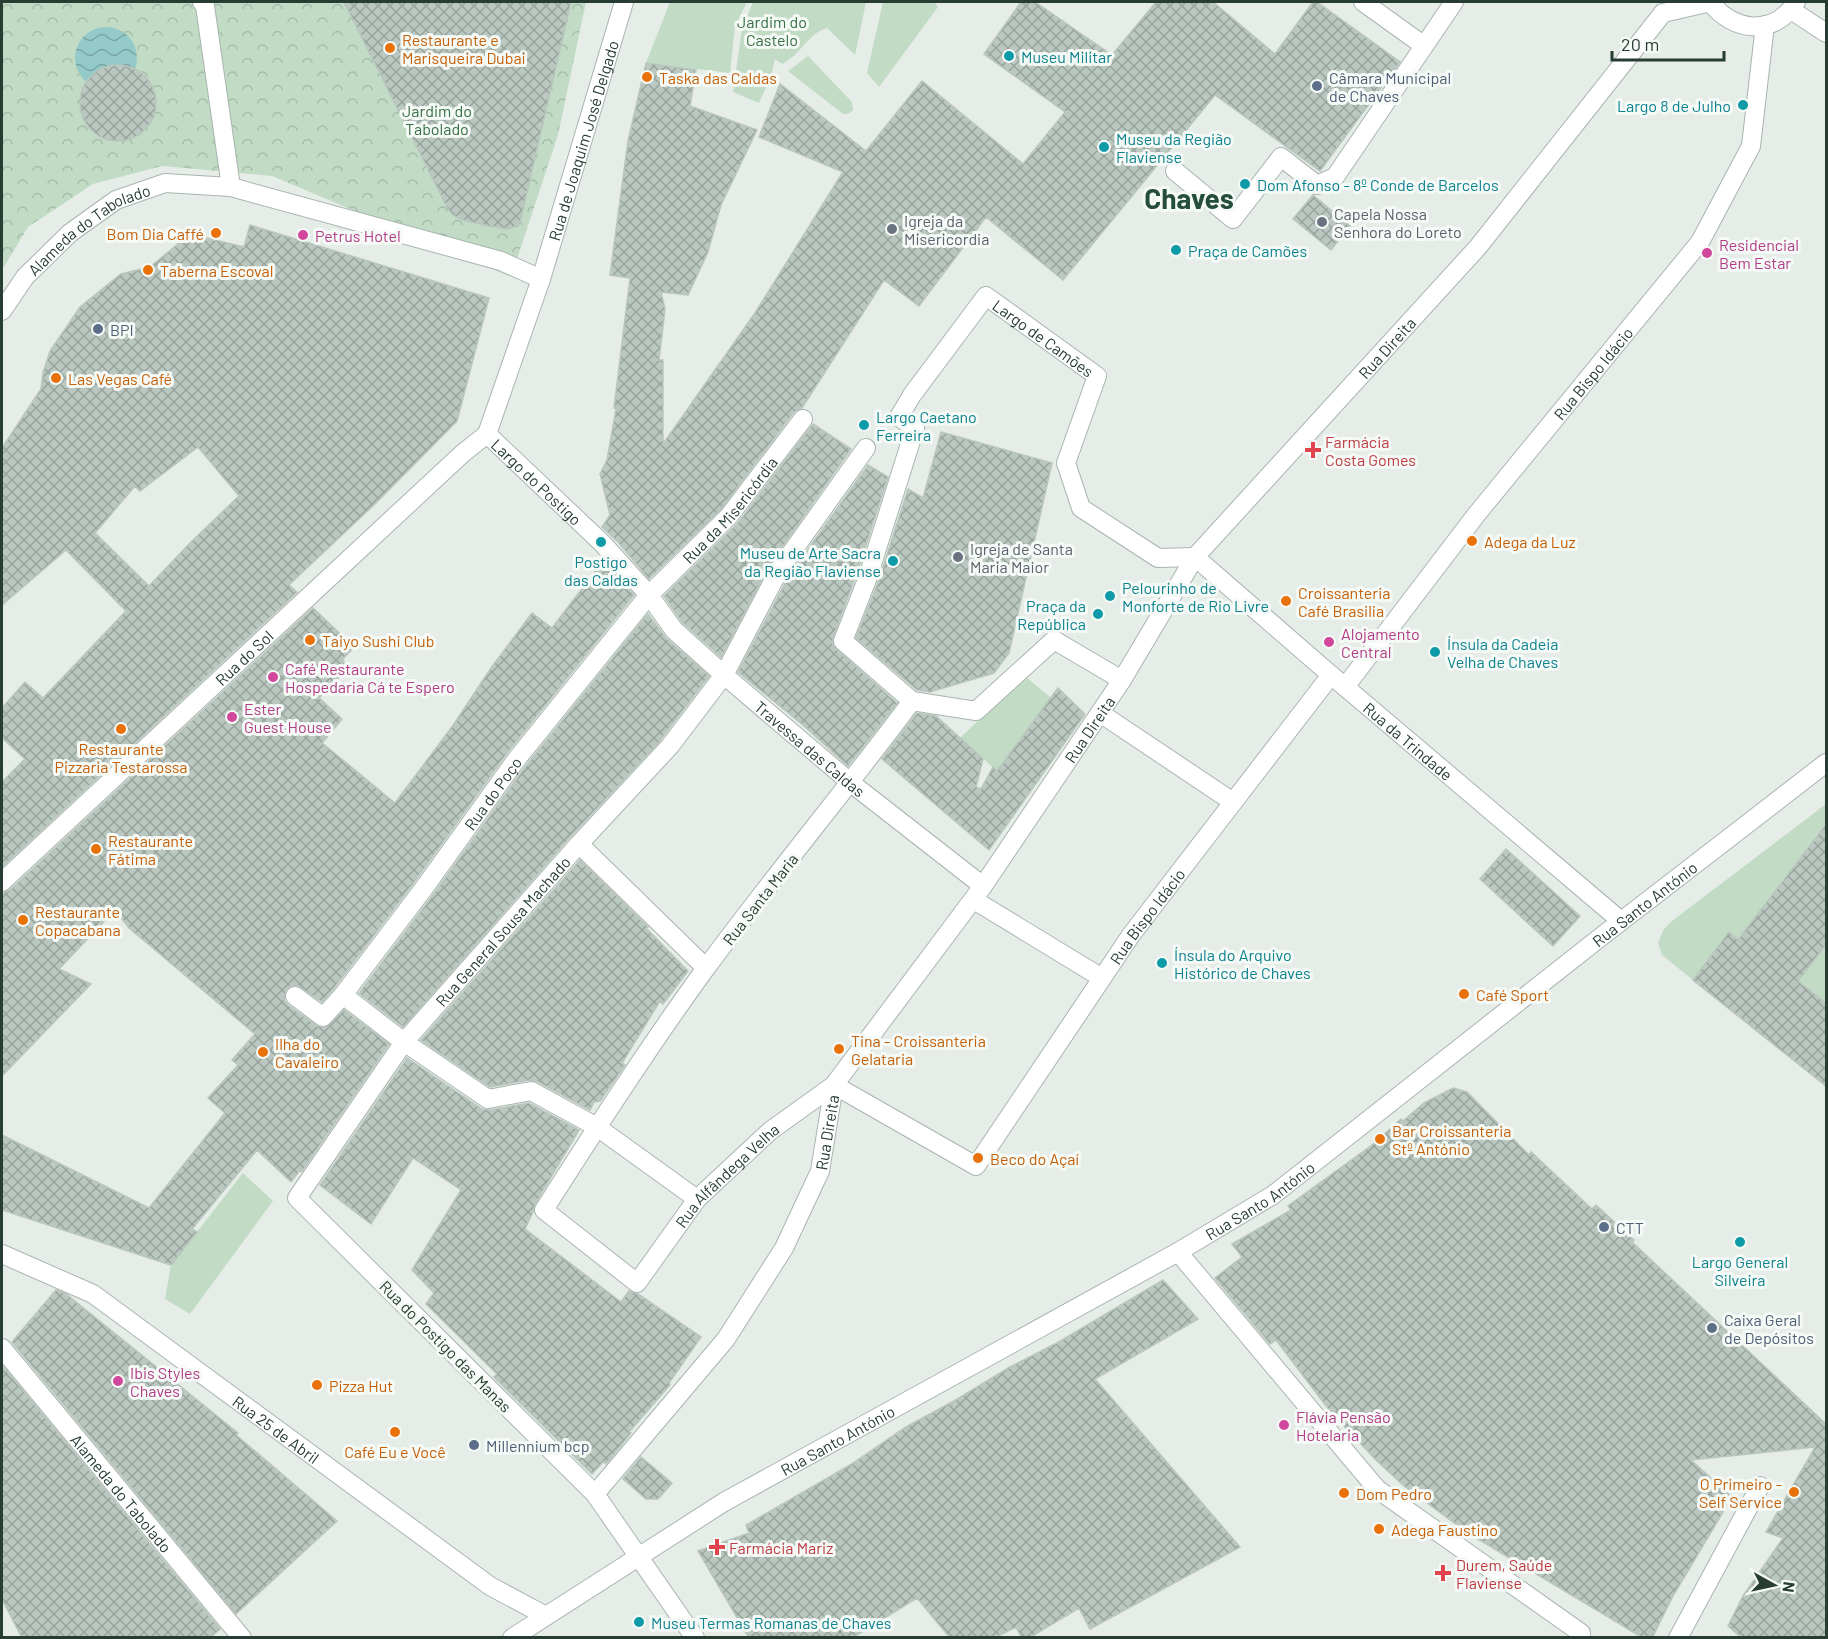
<svg xmlns="http://www.w3.org/2000/svg" width="1828" height="1639" font-family="Barlow,sans-serif">
<defs>
<pattern id="forest-crowns" width="20" height="18" patternUnits="userSpaceOnUse" patternTransform="scale(1.5)"><rect width="20" height="18" fill="#c1dbc4"/><path d="M2 6a3 3 0 1 1 6 0M12 15a3 3 0 1 1 6 0" fill="none" stroke="#a6bda9"/></pattern>
<pattern id="water-waves" width="16" height="10" patternUnits="userSpaceOnUse" patternTransform="scale(1.5)"><rect width="16" height="10" fill="#95caca"/><path d="M0 5q4-4 8 0t8 0" fill="none" stroke="#7aa5a5"/></pattern>
<pattern id="building-cross-hatch" width="8" height="8" patternUnits="userSpaceOnUse" patternTransform="scale(1.5)"><rect width="8" height="8" fill="#bbc7c1"/><path d="M0 0l8 8M0 8l8-8" fill="none" stroke="#98a39d"/></pattern>
</defs>
<rect width="100%" height="100%" fill="#e6ede8"/>
<path fill="url(#forest-crowns)" d="M2,2H586L558,135L511,277L272,176L162,166L93,184L28,227L2,270Z"/>
<path fill="#c1dbc4" d="M670,2H747L735,26L730,73L646,63Z
M753,2H866L855,55L827,28C807,34 801,55 782,64L775,59L771,76L759,103L733,92L742,29Z
M883,2H934L938,7L879,87L867,73Z
M808,56L852,102L853,110L848,114H843L788,71Z
M1025,676L1051,698L997,771L960,738Z
M1826,804V823L1738,940L1729,932L1693,980L1662,955L1658,943L1664,929L1672,921Z
M1826,943V1004L1798,981Z
M243,1173L273,1201L190,1314L165,1299L171,1265Z"/>
<path fill="url(#water-waves)" d="M75 58a31 31 0 1 1 62 0a31 31 0 1 1-62 0Z"/>
<path fill="url(#building-cross-hatch)" stroke="#b9c6be" stroke-width="1.5" fill-rule="evenodd" d="M344,2H571L521,218L518,226L508,229L489,226L463,220L453,215L448,209Z
M1021,2H1035L1112,55L1156,2H1213L1275,54L1313,2H1317L1400,62L1320,171L1215,95L1063,280L986,217L919,306L884,280L802,408L794,412L721,509L649,579L618,542L602,527L610,515L600,474L607,460L616,409L614,408L630,278L610,275L628,141L646,63L696,70L690,106L757,130L721,205L708,252L688,295L661,292L665,309L659,360H663V444L755,313L843,172L759,137L780,84L866,151L922,81L1023,164L1065,112L984,54Z
M80 103a38 38 0 1 1 76 0a38 38 0 1 1-76 0Z
M1313,195L1350,226L1331,250L1293,219Z
M250,225L489,298L457,421L378,501L289,585L297,592L2,867V782L25,759L2,738V708L25,682L43,698L126,611L66,550L2,605V448L41,389L43,373L50,351L80,307L121,274L150,267L190,234L244,247ZM198,447L239,496L192,541L149,586L95,533L135,486L140,491Z
M813,424L851,449L770,564L721,657L682,622L664,596L738,523Z
M941,432L1052,463L1009,653L994,673L930,692L917,690L856,638L879,580L908,489L923,498Z
M868,465L888,477L857,573L833,637L832,643L836,649L897,703L848,766L803,725L738,672L789,576Z
M603,561L634,595L507,753L415,881L334,988L322,1002L297,985L290,986L286,990L284,1000L288,1005L317,1026L327,1027L344,1010L389,1044L302,1171L300,1170L291,1182L257,1150L192,1229L197,1232L171,1265L2,1210V1135L149,1208L225,1113L208,1098L238,1065L232,1060L255,1034L129,928L115,910L59,969L91,984L2,1076V893L10,890L313,608L354,647L342,660L349,667L319,698L342,719L322,743L395,803L454,724L491,668L532,613L552,628Z
M648,614L666,638L709,676L658,743L571,836L403,1027L359,993L433,895L525,767Z
M1058,688L1085,714L989,850L882,759L917,713L936,716L983,759L976,787L981,789L993,767L997,771Z
M1827,823V943L1798,981L1827,1004V1087L1693,980L1729,932L1738,940Z
M1506,849L1580,916L1553,946L1480,879Z
M580,860L648,927L646,928L688,971L663,1004L660,1001L622,1063L625,1065L600,1101L594,1102L590,1110L536,1081L529,1080L490,1087L421,1040Z
M407,1058L482,1109L490,1110L529,1103L579,1130L535,1204L533,1212L525,1229L621,1302L629,1291L638,1294L701,1337L669,1383L670,1385L629,1432L631,1433L606,1464L603,1462L592,1474L494,1377L497,1374L426,1304L434,1293L412,1270L461,1190L413,1158L371,1224L320,1185Z
M1453,1088L1467,1092L1529,1155L1531,1152L1592,1209L1596,1205L1634,1240L1632,1242L1827,1425V1638H1742L1728,1626L1743,1596L1783,1538L1766,1532L1815,1447L1691,1460L1732,1497L1673,1596L1652,1638H1643L1468,1533L1404,1486L1376,1460L1330,1411L1276,1340L1270,1344L1215,1278L1242,1257L1232,1244L1291,1210L1288,1206L1372,1145L1401,1119L1403,1121L1424,1103Z
M1163,1280L1198,1319L1095,1379L1240,1547L1090,1629L1079,1608L1029,1638H1022L1016,1627L994,1638H950L917,1598L852,1638H749L698,1551L749,1533L746,1525L850,1465L906,1427L954,1401L1010,1367L1057,1343Z
M56,1290L66,1294L238,1433L236,1435L337,1521L236,1614L12,1342Z
M2,1365L220,1629L210,1638H22L2,1599Z
M641,1457L672,1483L658,1499H646L623,1479Z"/>
<g fill="none" stroke-linecap="round" stroke-linejoin="round">
<g stroke="#a9b5ae" stroke-width="20">
<g id="minor">
<path d="M202,2L205,6L231,187"/>
<path d="M1363,2L1423,45"/>
<path d="M1710,2C1733,32 1774,37 1796,2"/>
<path d="M1791,10L1826,33"/>
<path d="M1663,13L1711,2"/>
<path d="M1175,171L1233,219L1281,157L1317,185L1335,177L1454,2"/>
<path id="s1" d="M2,311L25,277L70,233L116,200L165,183L231,187L501,261L541,279"/>
<path id="s2" d="M487,434L603,544L649,595L674,630L724,675L851,783L983,886"/>
<path id="s3" d="M487,434L541,279L624,2"/>
<path id="s4" d="M1122,680L1054,640L976,711L912,701C845,791 773,877 706,968C649,1046 596,1128 544,1210L637,1283L697,1199L770,1131L834,1085L976,1166L1131,935L1331,675"/>
<path id="s5" d="M1345,687L1476,515L1700,242L1751,146L1765,25"/>
<path id="s6" d="M912,701L843,641L868,577L915,428L899,417L912,395L986,296L1097,376L1066,463L1081,508L1158,558L1195,557L1331,675L1621,921"/>
<path d="M1100,713L1233,802"/>
<path d="M579,844L706,968"/>
<path id="s7" d="M2,882L462,454L487,434"/>
<path d="M974,900L1102,978"/>
<path d="M343,995L404,1042L488,1099L531,1091L597,1127L697,1199"/>
<path id="s8" d="M295,996L323,1017L343,995L424,888L516,760L649,595L729,516L803,419"/>
<path d="M1178,1252L1377,1489L1581,1633"/>
<path id="s9" d="M2,1254L93,1294L490,1586L546,1616"/>
<path id="s10" d="M2,1348L242,1638"/>
<path id="s11" d="M595,1494L726,1339L784,1248L820,1171L834,1085L983,886L1122,680L1195,557L1478,247L1663,13"/>
<path id="s12" d="M512,1638L724,1502L1178,1252L1273,1195L1602,936L1826,763"/>
<path id="s13" d="M695,1638L595,1494L297,1198L404,1042L579,844L670,746L724,675L779,570L866,448"/>
<path d="M1678,1638L1760,1486"/>
</g>
</g>
<use href="#minor" stroke="#fff" stroke-width="18"/>
</g>
<g fill="#e8710a" stroke="#f6faf7" stroke-width="2">
<circle cx="390" cy="48" r="6"/>
<circle cx="647" cy="77" r="6"/>
<circle cx="216" cy="233" r="6"/>
<circle cx="148" cy="270" r="6"/>
<circle cx="56" cy="378" r="6"/>
<circle cx="1472" cy="541" r="6"/>
<circle cx="1286" cy="601" r="6"/>
<circle cx="310" cy="640" r="6"/>
<circle cx="121" cy="729" r="6"/>
<circle cx="96" cy="849" r="6"/>
<circle cx="23" cy="920" r="6"/>
<circle cx="1464" cy="994" r="6"/>
<circle cx="839" cy="1049" r="6"/>
<circle cx="263" cy="1052" r="6"/>
<circle cx="1380" cy="1139" r="6"/>
<circle cx="978" cy="1158" r="6"/>
<circle cx="317" cy="1385" r="6"/>
<circle cx="395" cy="1432" r="6"/>
<circle cx="1794" cy="1492" r="6"/>
<circle cx="1344" cy="1493" r="6"/>
<circle cx="1379" cy="1529" r="6"/>
</g>
<g fill="#0f9aa8" stroke="#f6faf7" stroke-width="2">
<circle cx="1009" cy="56" r="6"/>
<circle cx="1743" cy="105" r="6"/>
<circle cx="1104" cy="147" r="6"/>
<circle cx="1245" cy="184" r="6"/>
<circle cx="1176" cy="250" r="6"/>
<circle cx="864" cy="425" r="6"/>
<circle cx="601" cy="542" r="6"/>
<circle cx="893" cy="561" r="6"/>
<circle cx="1110" cy="596" r="6"/>
<circle cx="1098" cy="614" r="6"/>
<circle cx="1435" cy="652" r="6"/>
<circle cx="1162" cy="963" r="6"/>
<circle cx="1740" cy="1242" r="6"/>
<circle cx="639" cy="1622" r="6"/>
</g>
<g fill="#5c6f8a" stroke="#f6faf7" stroke-width="2">
<circle cx="1317" cy="86" r="6"/>
<circle cx="98" cy="329" r="6"/>
<circle cx="1604" cy="1227" r="6"/>
<circle cx="1712" cy="1328" r="6"/>
<circle cx="474" cy="1445" r="6"/>
</g>
<g fill="#6b7280" stroke="#f6faf7" stroke-width="2">
<circle cx="1322" cy="222" r="6"/>
<circle cx="892" cy="229" r="6"/>
<circle cx="958" cy="557" r="6"/>
</g>
<g fill="#d1479c" stroke="#f6faf7" stroke-width="2">
<circle cx="303" cy="235" r="6"/>
<circle cx="1707" cy="253" r="6"/>
<circle cx="1329" cy="642" r="6"/>
<circle cx="273" cy="677" r="6"/>
<circle cx="232" cy="717" r="6"/>
<circle cx="118" cy="1381" r="6"/>
<circle cx="1284" cy="1425" r="6"/>
</g>
<g fill="#e0444e" stroke="#f6faf7" stroke-width="2">
<path d="M1310 441h6v6h6v6h-6v6h-6v-6h-6v-6h6z"/>
<path d="M714 1538h6v6h6v6h-6v6h-6v-6h-6v-6h6z"/>
<path d="M1440 1564h6v6h6v6h-6v6h-6v-6h-6v-6h6z"/>
</g>
<g text-anchor="middle" dominant-baseline="central" stroke-width="6" stroke-linejoin="round" paint-order="stroke">
<g font-size="16" fill="#366f43" stroke="#f6faf7">
<text x="772" y="21">Jardim do<tspan x="772" dy="18">Castelo</tspan></text>
<text x="437" y="110">Jardim do<tspan x="437" dy="18">Tabolado</tspan></text>
</g>
<g font-size="16" fill="#c56008" stroke="#f6faf7" text-anchor="start">
<text x="402" y="39">Restaurante e<tspan x="402" dy="18">Marisqueira Dubai</tspan></text>
<text x="659" y="77">Taska das Caldas</text>
<text x="204" y="233" text-anchor="end">Bom Dia Caffé</text>
<text x="160" y="270">Taberna Escoval</text>
<text x="68" y="378">Las Vegas Café</text>
<text x="1484" y="541">Adega da Luz</text>
<text x="1298" y="592">Croissanteria<tspan x="1298" dy="18">Café Brasilia</tspan></text>
<text x="322" y="640">Taiyo Sushi Club</text>
<text x="121" y="748" text-anchor="middle">Restaurante<tspan x="121" dy="18">Pizzaria Testarossa</tspan></text>
<text x="108" y="840">Restaurante<tspan x="108" dy="18">Fátima</tspan></text>
<text x="35" y="911">Restaurante<tspan x="35" dy="18">Copacabana</tspan></text>
<text x="1476" y="994">Café Sport</text>
<text x="851" y="1040">Tina - Croissanteria<tspan x="851" dy="18">Gelataria</tspan></text>
<text x="275" y="1043">Ilha do<tspan x="275" dy="18">Cavaleiro</tspan></text>
<text x="1392" y="1130">Bar Croissanteria<tspan x="1392" dy="18">Stº António</tspan></text>
<text x="990" y="1158">Beco do Açaí</text>
<text x="329" y="1385">Pizza Hut</text>
<text x="395" y="1451" text-anchor="middle">Café Eu e Você</text>
<text x="1782" y="1483" text-anchor="end">O Primeiro -<tspan x="1782" dy="18">Self Service</tspan></text>
<text x="1356" y="1493">Dom Pedro</text>
<text x="1391" y="1529">Adega Faustino</text>
</g>
<g font-size="16" fill="#0d838f" stroke="#f6faf7" text-anchor="start">
<text x="1021" y="56">Museu Militar</text>
<text x="1731" y="105" text-anchor="end">Largo 8 de Julho</text>
<text x="1116" y="138">Museu da Região<tspan x="1116" dy="18">Flaviense</tspan></text>
<text x="1257" y="184">Dom Afonso - 8º Conde de Barcelos</text>
<text x="1188" y="250">Praça de Camões</text>
<text x="876" y="416">Largo Caetano<tspan x="876" dy="18">Ferreira</tspan></text>
<text x="881" y="552" text-anchor="end">Museu de Arte Sacra<tspan x="881" dy="18">da Região Flaviense</tspan></text>
<text x="601" y="561" text-anchor="middle">Postigo<tspan x="601" dy="18">das Caldas</tspan></text>
<text x="1122" y="587">Pelourinho de<tspan x="1122" dy="18">Monforte de Rio Livre</tspan></text>
<text x="1086" y="605" text-anchor="end">Praça da<tspan x="1086" dy="18">República</tspan></text>
<text x="1447" y="643">Ínsula da Cadeia<tspan x="1447" dy="18">Velha de Chaves</tspan></text>
<text x="1174" y="954">Ínsula do Arquivo<tspan x="1174" dy="18">Histórico de Chaves</tspan></text>
<text x="1740" y="1261" text-anchor="middle">Largo General<tspan x="1740" dy="18">Silveira</tspan></text>
<text x="651" y="1622">Museu Termas Romanas de Chaves</text>
</g>
<g font-size="16" fill="#4e5e75" stroke="#f6faf7" text-anchor="start">
<text x="1329" y="77">Câmara Municipal<tspan x="1329" dy="18">de Chaves</tspan></text>
<text x="110" y="329">BPI</text>
<text x="1616" y="1227">CTT</text>
<text x="1724" y="1319">Caixa Geral<tspan x="1724" dy="18">de Depósitos</tspan></text>
<text x="486" y="1445">Millennium bcp</text>
</g>
<g font-size="16" fill="#273d33" stroke="#f6faf7">
<text stroke="none"><textPath href="#s3" startOffset="309">Rua de Joaquim José Delgado</textPath></text>
<text stroke="none"><textPath href="#s1" startOffset="122">Alameda do Tabolado</textPath></text>
<text stroke="none"><textPath href="#s6" startOffset="556">Largo de Camões</textPath></text>
<text stroke="none"><textPath href="#s11" startOffset="1407">Rua Direita</textPath></text>
<text stroke="none"><textPath href="#s5" startOffset="400">Rua Bispo Idácio</textPath></text>
<text stroke="none"><textPath href="#s2" startOffset="69">Largo do Postigo</textPath></text>
<text stroke="none"><textPath href="#s8" startOffset="686">Rua da Misericórdia</textPath></text>
<text stroke="none"><textPath href="#s7" startOffset="330">Rua do Sol</textPath></text>
<text stroke="none"><textPath href="#s11" startOffset="921">Rua Direita</textPath></text>
<text stroke="none"><textPath href="#s6" startOffset="1172">Rua da Trindade</textPath></text>
<text stroke="none"><textPath href="#s2" startOffset="452">Travessa das Caldas</textPath></text>
<text stroke="none"><textPath href="#s8" startOffset="316">Rua do Poço</textPath></text>
<text transform="translate(760 899) rotate(-52)">Rua Santa Maria</text>
<text stroke="none"><textPath href="#s12" startOffset="1353">Rua Santo António</textPath></text>
<text stroke="none"><textPath href="#s4" startOffset="1744">Rua Bispo Idácio</textPath></text>
<text stroke="none"><textPath href="#s13" startOffset="933">Rua General Sousa Machado</textPath></text>
<text stroke="none"><textPath href="#s11" startOffset="435">Rua Direita</textPath></text>
<text stroke="none"><textPath href="#s4" startOffset="1137">Rua Alfândega Velha</textPath></text>
<text stroke="none"><textPath href="#s12" startOffset="867">Rua Santo António</textPath></text>
<text transform="translate(446 1346) rotate(45)">Rua do Postigo das Manas</text>
<text stroke="none"><textPath href="#s9" startOffset="327">Rua 25 de Abril</textPath></text>
<text stroke="none"><textPath href="#s12" startOffset="381">Rua Santo António</textPath></text>
<text stroke="none"><textPath href="#s10" startOffset="188">Alameda do Tabolado</textPath></text>
</g>
<g font-size="16" fill="#5b616d" stroke="#f6faf7" text-anchor="start">
<text x="1334" y="213">Capela Nossa<tspan x="1334" dy="18">Senhora do Loreto</tspan></text>
<text x="904" y="220">Igreja da<tspan x="904" dy="18">Misericordia</tspan></text>
<text x="970" y="548">Igreja de Santa<tspan x="970" dy="18">Maria Maior</tspan></text>
</g>
<g font-size="16" fill="#b23c85" stroke="#f6faf7" text-anchor="start">
<text x="315" y="235">Petrus Hotel</text>
<text x="1719" y="244">Residencial<tspan x="1719" dy="18">Bem Estar</tspan></text>
<text x="1341" y="633">Alojamento<tspan x="1341" dy="18">Central</tspan></text>
<text x="285" y="668">Café Restaurante<tspan x="285" dy="18">Hospedaria Cá te Espero</tspan></text>
<text x="244" y="708">Ester<tspan x="244" dy="18">Guest House</tspan></text>
<text x="130" y="1372">Ibis Styles<tspan x="130" dy="18">Chaves</tspan></text>
<text x="1296" y="1416">Flávia Pensão<tspan x="1296" dy="18">Hotelaria</tspan></text>
</g>
<g font-size="16" fill="#be3a42" stroke="#f6faf7" text-anchor="start">
<text x="1325" y="441">Farmácia<tspan x="1325" dy="18">Costa Gomes</tspan></text>
<text x="729" y="1547">Farmácia Mariz</text>
<text x="1456" y="1564">Durem, Saúde<tspan x="1456" dy="18">Flaviense</tspan></text>
</g>
<g font-size="28" font-weight="bold" fill="#254d3d" stroke="#f6faf7">
<text x="1189" y="198">Chaves</text>
</g>
</g>
<rect width="1828" height="1639" fill="none" stroke="#273d33" stroke-width="6"/>
<g transform="translate(1774 1585) rotate(98)" stroke="#f6faf7" stroke-width="4.5" paint-order="stroke">
<path d="M0-4.5L10 22L0 15L-10 22Z" fill="#273d33"/>
<text y="-9" font-size="16" font-weight="bold" text-anchor="middle" fill="#273d33">N</text>
</g>
<path d="M1612 51v9h112v-9" fill="none" stroke="#273d33" stroke-width="3"/>
<text x="1621" y="51" font-size="18" fill="#273d33" stroke="#f6faf7" stroke-width="4.5" paint-order="stroke">20 m</text>
</svg>
